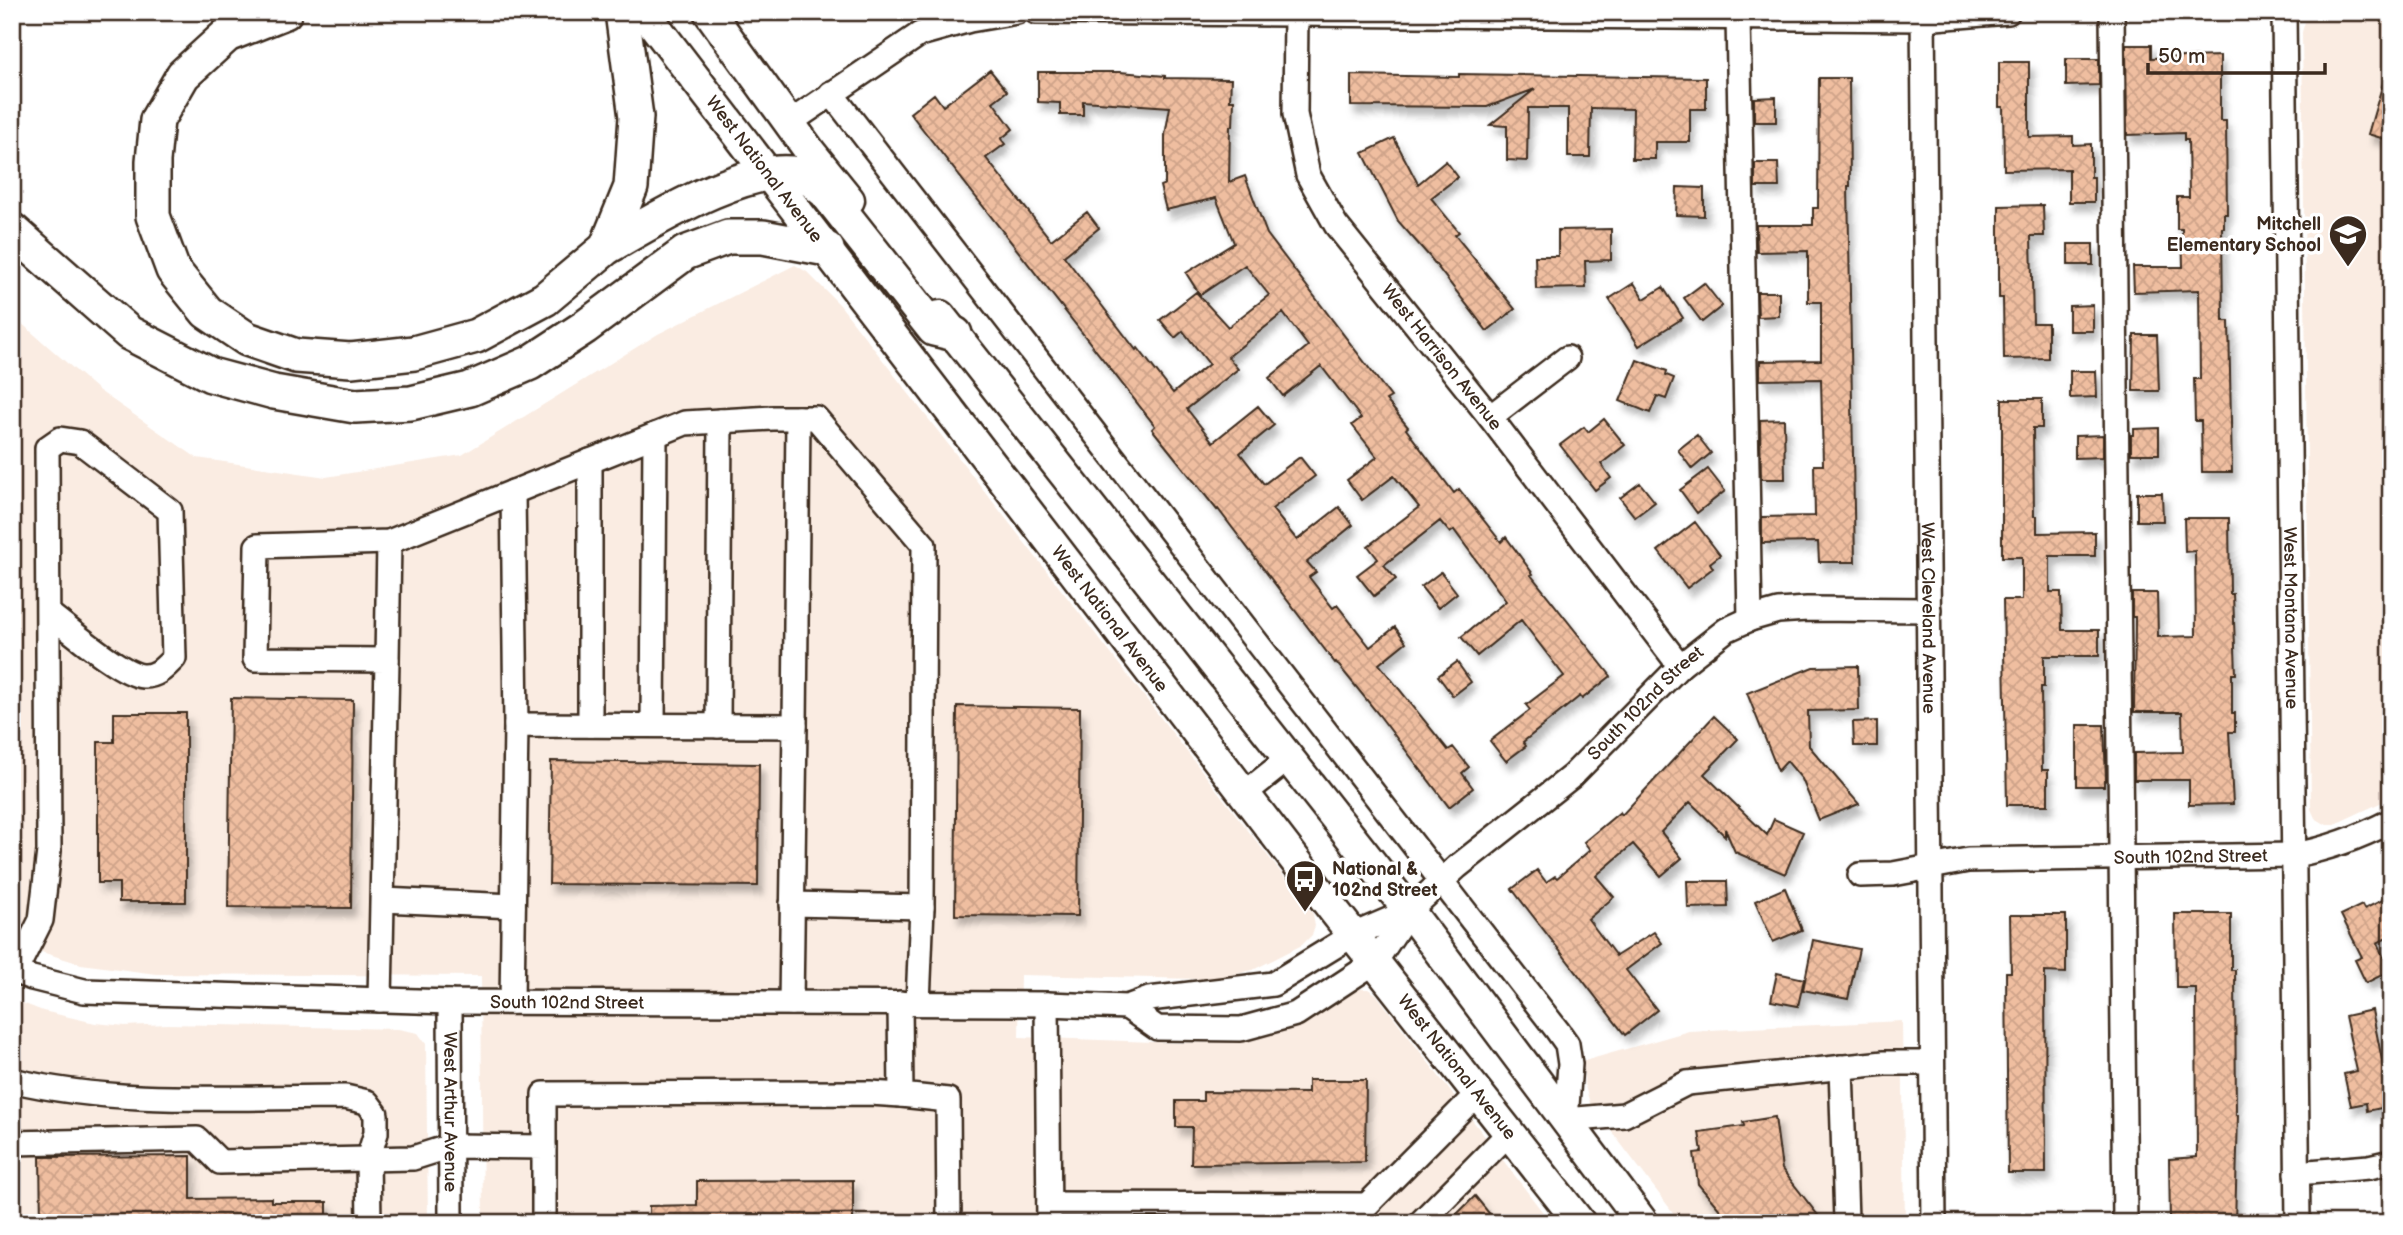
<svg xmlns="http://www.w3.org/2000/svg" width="2403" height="1235" font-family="'Balsamiq Sans',sans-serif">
<defs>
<pattern id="building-cross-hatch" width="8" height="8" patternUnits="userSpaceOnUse" patternTransform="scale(1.75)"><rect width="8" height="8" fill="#efbea0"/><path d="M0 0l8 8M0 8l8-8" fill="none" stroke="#cea389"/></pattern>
<filter id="shadow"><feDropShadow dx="4.5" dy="8" stdDeviation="3.5" flood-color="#0004"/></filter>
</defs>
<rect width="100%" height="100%" fill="#fff"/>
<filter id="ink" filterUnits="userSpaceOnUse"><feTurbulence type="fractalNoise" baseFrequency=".0143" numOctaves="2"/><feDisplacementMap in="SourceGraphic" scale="14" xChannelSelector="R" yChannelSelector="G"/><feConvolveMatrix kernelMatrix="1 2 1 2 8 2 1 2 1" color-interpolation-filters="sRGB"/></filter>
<g filter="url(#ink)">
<path fill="#faece2" d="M2320,12L2391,13V798L2335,824H2325L2315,818L2311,809L2302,32L2305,22Z
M795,265L807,272L840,305L1313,914L1315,926L1312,935L1302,945L1253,970L1228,976L1200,979L1020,975L1019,1037L1180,1043L1223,1042L1256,1037L1307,1020L1359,989H1368L1376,994L1551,1223H483L481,976L156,974L81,964L12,943V315L98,390L197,458L326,477L462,455L658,334Z
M12,999L43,1011L95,1023L125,1026L167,1024L398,1029L418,1033L426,1044L428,1223H12Z
M1902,1021L1905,1223H1681L1590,1103L1584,1083V1061L1689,1031Z"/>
<path fill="url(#building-cross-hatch)" stroke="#3b2a1e" stroke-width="2" filter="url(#shadow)" d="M2126,45H2151V58L2220,56V121H2226L2227,214H2224V228H2222L2223,321H2229L2232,472H2202L2201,421H2195L2194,379H2200L2199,290L2134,292L2133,267H2183L2182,229H2177V197H2189L2188,140H2184V133L2127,135Z
M2066,59H2099V85L2066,86Z
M1999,62H2029V137L2073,136V145L2091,144V177H2094V202H2069V169L2004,170L2003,107H1999Z
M990,70L1007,91L993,102L1013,129L1001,139L1005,144L986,158L1051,240L1087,212L1099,228L1064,256L1136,350L1138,348L1173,393L1209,364L1183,331L1175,338L1160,320L1196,292L1228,327L1269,295L1245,265L1200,295L1186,273L1234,243L1216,198L1166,210L1160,186L1165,184V135L1170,107L1083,101V115H1060V103L1038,102V72H1120L1165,76V78L1231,79L1230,100H1234L1233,126H1230L1229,182L1245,176L1267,234L1391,397L1386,400L1408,427L1406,429L1454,493L1459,489L1501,542L1506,537L1533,574L1531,575L1611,676L1582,699L1580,696L1523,742L1526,746L1506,761L1490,741L1530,710L1526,705L1564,676L1521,620L1477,656L1461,637L1506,601L1454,530L1450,533L1440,521L1384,565L1396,579L1374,596L1357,575L1378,559L1368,546L1419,507L1394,476L1362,500L1347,480L1377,457L1352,425L1361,418L1321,366L1283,396L1269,378L1308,346L1283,313L1228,357L1238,369L1187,409L1213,442L1258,406L1274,425L1240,453L1264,484L1300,457L1315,476L1272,509L1297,540L1339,507L1353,525L1307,562L1316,572L1309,577L1333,608L1337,605L1370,647L1395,627L1406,642L1379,664L1448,750L1453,747L1469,767L1462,773L1473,788L1449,807L1379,715L1336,662L1335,663L1218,509L1217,510L1152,429L1155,426L910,113L934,94L943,106Z
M2386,73L2391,74V141L2368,134Z
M1459,74L1706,78V109H1690V142H1655V159H1632L1633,109L1591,108L1590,157H1568V108H1528L1527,161L1507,160V126L1490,125L1535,89L1487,107L1351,106V75L1459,77Z
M1819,78H1849L1850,186H1848L1855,562H1819L1818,542L1762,543V517L1815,516L1814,465H1823L1821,379L1760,380V361L1821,360V302H1808V251L1757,252L1756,225H1813V208H1818Z
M1776,97V122H1754V98Z
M1394,138L1418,184L1446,161L1458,177L1431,198L1459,232L1455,235L1515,309L1487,331L1429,256L1398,221L1363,153Z
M1755,163H1778L1779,187H1755Z
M1677,187L1704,188V216L1676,215Z
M2043,205L2044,236H2031L2033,323H2048V358L2004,359L2003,298H1999V206Z
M1611,229V260L1585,261L1586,288L1536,289L1535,256H1558V230Z
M2068,244H2093V265H2068Z
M1634,283L1644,299L1663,287L1683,318L1639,346L1609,299Z
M1704,283L1722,306L1702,322L1684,298Z
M1757,292H1779V316L1758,317Z
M2093,305V331H2069V306Z
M2134,335H2157L2159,391H2133Z
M1637,360L1667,371L1666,375L1674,378L1666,399L1657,396L1650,413L1620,401Z
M2070,371H2096L2097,397L2070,398Z
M2002,399H2042V428H2033L2034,516H2037V533L2095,532V556H2050V592H2061L2062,630H2099V656H2044V687H2041L2042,770H2048V805H2007L2003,600H2022V557H2002Z
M1604,419L1625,445L1601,464L1611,478L1595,490L1560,445L1584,427L1588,432Z
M1784,419L1785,479H1761L1760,420Z
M2159,428V454H2131V435H2134V429Z
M1697,435L1711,453L1692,469L1678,450Z
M2103,435V457L2075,458V436Z
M1708,469L1725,491L1697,513L1680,490Z
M1640,483L1655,502L1635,517L1620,498Z
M2137,493H2162L2163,521H2137Z
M2184,518H2229L2230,594H2233L2236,674H2232V713H2235V732H2229L2233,804L2189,805V780H2134V753L2183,752L2182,712H2134L2135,617H2132V593H2157L2158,637L2196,636L2195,551L2185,552Z
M1695,522L1720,555L1710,563L1713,568L1687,588L1658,551Z
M1441,572L1457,593L1438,608L1421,587Z
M1457,662L1471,682L1453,696L1438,676Z
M1858,666L1859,710L1808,711L1809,746L1859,804L1819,820L1802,779L1787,761L1778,771L1747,693L1813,667Z
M231,698L353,700L351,908L228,907Z
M957,706L1080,708L1078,916L955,915Z
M114,713H186V902H119V883H98V742H114Z
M1714,716L1738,739L1704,774L1767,835L1774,819L1803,832L1785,874L1735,852L1725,829V836L1690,802L1661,832L1682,858L1661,876L1633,844L1598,874L1596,876L1614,897L1588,919L1616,956L1654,932L1662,943L1626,970L1657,1010L1625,1035L1512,889L1537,870L1546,882L1555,876L1557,878L1590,850L1584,842L1620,812L1622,815Z
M1877,721V746H1854L1853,722Z
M2077,725H2104L2106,780H2104V786H2077Z
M551,761L759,764L758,886L549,884Z
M1687,881H1727L1728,907L1688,908Z
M1785,888L1802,930L1773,942L1755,901Z
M2391,896V936L2377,943L2390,971L2366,983L2355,960L2362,957L2341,915L2362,905L2364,909Z
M2175,914H2231V970H2235L2236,1115H2238L2235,1223H2170L2169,1159L2197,1157L2196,988H2176Z
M2010,915H2066V973L2045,972L2046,1173H2008L2006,972H2011Z
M1813,940L1859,949L1848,999L1803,990Z
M1777,973L1804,979L1798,1006L1771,1001Z
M2372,1010L2383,1065L2391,1063V1106L2367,1111L2366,1103L2351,1106L2344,1074L2357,1071L2345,1016Z
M1308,1080H1366L1365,1162L1191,1164L1192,1127H1176V1101H1203V1092L1308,1093Z
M1775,1117L1782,1169L1824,1223H1731L1698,1184L1694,1153L1702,1152L1699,1132L1744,1126L1743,1122Z
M191,1156V1199L271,1198V1202H327V1223H41L40,1157Z
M853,1180V1223H649V1206L697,1205V1181Z
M1475,1196L1497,1223H1448Z"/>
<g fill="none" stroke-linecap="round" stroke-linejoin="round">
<g stroke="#3b2a1e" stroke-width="28">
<g id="minor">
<path d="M1036,12L1923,19L2008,12"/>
<path id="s1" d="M1923,12L1934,1223"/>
<path d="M2112,12L2125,1223"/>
<path id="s2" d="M2284,12L2298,1223"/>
<path id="s3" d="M1296,15L1295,114L1308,175L1336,225L1490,417L1680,666"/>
<path d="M1738,18L1750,619"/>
<path d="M831,93L1557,1030L1567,1044L1570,1064L1566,1120L1624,1115L1687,1083L1884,1063H1931"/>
<path d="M789,123L920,34L970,20L1017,12"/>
<path d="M1490,417L1567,358"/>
<path d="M590,461V725"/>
<path d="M513,492L516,725"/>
<path d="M387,660L389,542"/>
<path d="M653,725L655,435"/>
<path d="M718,726L720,421"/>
<path d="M795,726L798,418"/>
<path d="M1244,794L1289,758"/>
<path id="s4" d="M1860,875L1893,874L1968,860L2294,855C2328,849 2360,837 2391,821"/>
<path d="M383,900L513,906"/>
<path d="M792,904L922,907"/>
<path id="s5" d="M12,971L32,978L84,991L450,1002L1047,1004L1127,1007L1149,999L1273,984L1353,935L1409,911"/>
<path d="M15,972L41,920L49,851L47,448L60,439L80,442L170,511L174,658C165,667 157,677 143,676C121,675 67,627 48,613"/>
<path d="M380,1000L387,660L255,659L257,546L389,542L685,423L773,418H816L924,545L922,907L918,1003"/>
<path id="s6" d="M450,1002L451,1223"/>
<path d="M512,1002L516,725L795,726L791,1003"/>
<path d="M900,1003L901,1095L948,1100L949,1223"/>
<path d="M1047,1004L1049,1223"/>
<path id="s7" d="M1127,1007L1157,1028L1241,1029L1296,1014L1375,962L1409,911L1457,867L1572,776L1680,666L1726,630L1750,619L1778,611L1807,609L1929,610"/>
<path d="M1841,1067L1846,1220L1850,1223"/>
<path d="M12,1080C118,1106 236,1097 345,1097L367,1102L376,1114V1133L368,1159L369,1223"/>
<path d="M12,1143L197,1139L220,1162L413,1158L451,1146L544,1147V1223"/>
<path d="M544,1147V1094L870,1093L901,1095"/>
<path d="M2297,1173L2369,1167L2391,1162"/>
<path d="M1049,1204L1366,1205"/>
<path d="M1349,1223L1478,1093"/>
<path d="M1420,1223L1509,1133"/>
</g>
</g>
<g stroke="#3b2a1e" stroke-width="35">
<g id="major">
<path id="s8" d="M644,12L1335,912L1580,1223"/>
<path d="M709,12L811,153L849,200"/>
<path d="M940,316L1409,911L1643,1223"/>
</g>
</g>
<g stroke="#3b2a1e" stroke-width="38">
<path id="highway" d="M285,12L227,35L183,75L157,120L153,161V216L173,270L207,312L247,339L296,356L351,360L414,353L476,336L545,299L606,248L631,187L636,117L622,12
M12,230L129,333L211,375L274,392L355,406L411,403L470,389L530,363L585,327L685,253L728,237H763L827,249
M606,248C649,223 758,155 807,177C813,180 819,187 825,191L934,329L955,334"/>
</g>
<use href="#minor" stroke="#fff" stroke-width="23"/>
<use href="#major" stroke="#fff" stroke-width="30"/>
<use href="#highway" stroke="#fff" stroke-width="33"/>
</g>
</g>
<defs>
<g id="school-pin" transform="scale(2.0125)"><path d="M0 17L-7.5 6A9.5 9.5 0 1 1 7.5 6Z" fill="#3b2a1e" stroke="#fff"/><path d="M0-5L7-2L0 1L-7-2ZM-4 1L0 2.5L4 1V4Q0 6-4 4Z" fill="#fff"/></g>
<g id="bus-pin" transform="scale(2.0125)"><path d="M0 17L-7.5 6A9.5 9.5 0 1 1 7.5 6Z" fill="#3b2a1e" stroke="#fff"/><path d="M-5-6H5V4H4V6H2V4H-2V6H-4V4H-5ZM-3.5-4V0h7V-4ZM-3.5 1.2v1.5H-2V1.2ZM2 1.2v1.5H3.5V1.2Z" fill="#fff"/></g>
</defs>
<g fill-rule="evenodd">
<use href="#school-pin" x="2348" y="234"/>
<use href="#bus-pin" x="1305" y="879"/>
</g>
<g text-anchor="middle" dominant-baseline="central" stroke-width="7" stroke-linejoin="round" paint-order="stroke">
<g font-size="18" fill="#3b2a1e" stroke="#fff">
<text stroke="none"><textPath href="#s8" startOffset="198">West National Avenue</textPath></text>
<text stroke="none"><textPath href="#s3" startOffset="388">West Harrison Avenue</textPath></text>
<text stroke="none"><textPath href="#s2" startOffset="606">West Montana Avenue</textPath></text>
<text stroke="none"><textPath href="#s1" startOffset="606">West Cleveland Avenue</textPath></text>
<text stroke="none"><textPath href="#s8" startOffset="765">West National Avenue</textPath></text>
<text stroke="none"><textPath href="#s7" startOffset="649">South 102nd Street</textPath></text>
<text stroke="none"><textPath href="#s4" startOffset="332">South 102nd Street</textPath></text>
<text stroke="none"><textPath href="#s5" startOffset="558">South 102nd Street</textPath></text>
<text stroke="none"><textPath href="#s8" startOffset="1332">West National Avenue</textPath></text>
<text stroke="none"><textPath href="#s6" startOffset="110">West Arthur Avenue</textPath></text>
</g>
<g font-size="18" font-weight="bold" fill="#3b2a1e" stroke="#fff" text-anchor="end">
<text x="2321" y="224">Mitchell<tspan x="2321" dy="21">Elementary School</tspan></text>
<text x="1332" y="869" text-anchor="start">National &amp;<tspan x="1332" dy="21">102nd Street</tspan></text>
</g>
</g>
<rect width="2403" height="1235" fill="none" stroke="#fff" stroke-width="42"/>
<rect x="21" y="21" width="2361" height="1193" fill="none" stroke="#3b2a1e" stroke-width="2.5" filter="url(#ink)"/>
<path d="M2148 63v10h177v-10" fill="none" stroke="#3b2a1e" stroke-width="3.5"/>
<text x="2158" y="63" font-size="21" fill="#3b2a1e" stroke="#ffffff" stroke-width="5" paint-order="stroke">50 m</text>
</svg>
